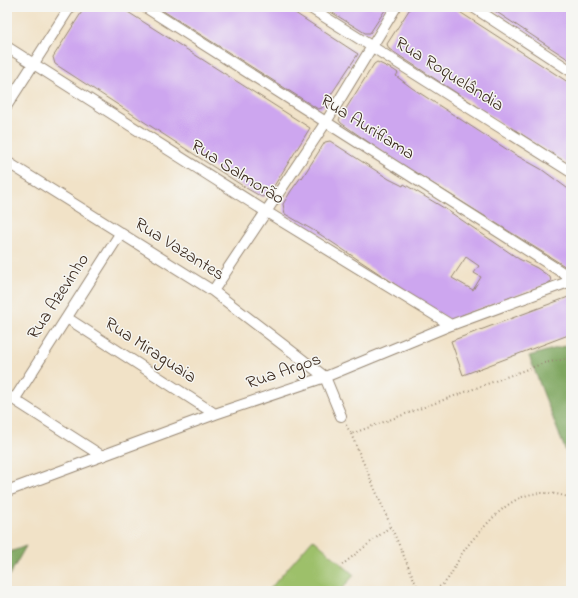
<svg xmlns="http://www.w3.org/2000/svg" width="578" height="598" font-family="'Indie Flower',sans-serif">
<rect width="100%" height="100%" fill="#f6f6f2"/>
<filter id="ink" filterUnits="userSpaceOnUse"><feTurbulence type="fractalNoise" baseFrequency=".025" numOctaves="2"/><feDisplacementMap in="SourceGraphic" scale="8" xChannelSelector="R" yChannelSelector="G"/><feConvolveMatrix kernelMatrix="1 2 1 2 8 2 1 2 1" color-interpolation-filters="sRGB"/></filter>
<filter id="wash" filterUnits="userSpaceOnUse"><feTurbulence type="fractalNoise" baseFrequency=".012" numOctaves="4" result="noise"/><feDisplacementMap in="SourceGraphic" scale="16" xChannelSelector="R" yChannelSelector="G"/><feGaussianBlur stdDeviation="0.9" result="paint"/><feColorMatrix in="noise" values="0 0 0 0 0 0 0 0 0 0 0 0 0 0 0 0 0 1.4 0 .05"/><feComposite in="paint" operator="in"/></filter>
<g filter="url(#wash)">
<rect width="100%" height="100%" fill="#f1e2c7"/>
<path fill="#9dc06a" stroke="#6c7544" d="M313,539L354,575L340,591H268Z"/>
<path fill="#7ea65e" stroke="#5c683e" d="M571,344V465L529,356Z
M26,546L7,580V553Z"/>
<g id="blocks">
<path fill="#cda6ef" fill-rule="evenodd" d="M85,7H120L310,128L269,194L262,197L246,188L55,64L53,57Z
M157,7H286L358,54L322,108L318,109Z
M323,7H387L370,33H365Z
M411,7H452L571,84V166L515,130L514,133L489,114L389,49L387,44Z
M489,7H571V61L551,48Z
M377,62L394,70L398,73L396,76L412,88L514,154L541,169L571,191V270L387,155L341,123L339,120L347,107L374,64Z
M330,141L389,179L403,186L404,184L444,208L519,259L537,268L550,277L551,281L547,284L462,315L452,322L318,233L285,214L283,204L291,191L301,177L302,178L325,142ZM466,257L479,266L474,273L481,277L473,290L452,278Z
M571,296V334L463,375L451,341Z"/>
</g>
</g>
<g filter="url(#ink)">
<use href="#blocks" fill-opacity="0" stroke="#968672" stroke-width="1"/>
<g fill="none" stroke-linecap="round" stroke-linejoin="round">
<g stroke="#968672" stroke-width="12">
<path id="street" d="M145,7L571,278
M309,7L571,172
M473,7L571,71
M7,47L265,211L451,325
M7,105L70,7
M7,162L213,291L325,377L341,416
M213,291L326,122L396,7
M67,318L215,414
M7,395L102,456
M14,400L120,234
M7,491L215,414L325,377L451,325L571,281"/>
</g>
<path stroke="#968672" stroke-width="2" stroke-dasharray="1 3" stroke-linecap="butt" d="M346,425L351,434L544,363L571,358
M351,434L419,591
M342,565L391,526
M428,591C448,587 451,573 460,557C466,546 476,536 485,526C511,498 532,485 571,498"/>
<use href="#street" stroke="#fff" stroke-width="10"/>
</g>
</g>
<g text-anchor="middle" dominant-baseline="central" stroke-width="3" stroke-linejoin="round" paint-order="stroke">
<g font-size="18" fill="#3b2a1e" stroke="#f6f6f2">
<text transform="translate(449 75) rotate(32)">Rua Roquelândia</text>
<text transform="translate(367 128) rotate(32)">Rua Auriflama</text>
<text transform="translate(237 173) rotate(32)">Rua Salmorão</text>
<text transform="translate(179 250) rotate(32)">Rua Vazantes</text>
<text transform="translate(59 297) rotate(-57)">Rua Azevinho</text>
<text transform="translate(150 351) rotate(33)">Rua Miraguaia</text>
<text transform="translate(284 372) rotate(-19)">Rua Argos</text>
</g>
</g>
<rect width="578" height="598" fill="none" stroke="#f6f6f2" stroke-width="24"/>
</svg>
